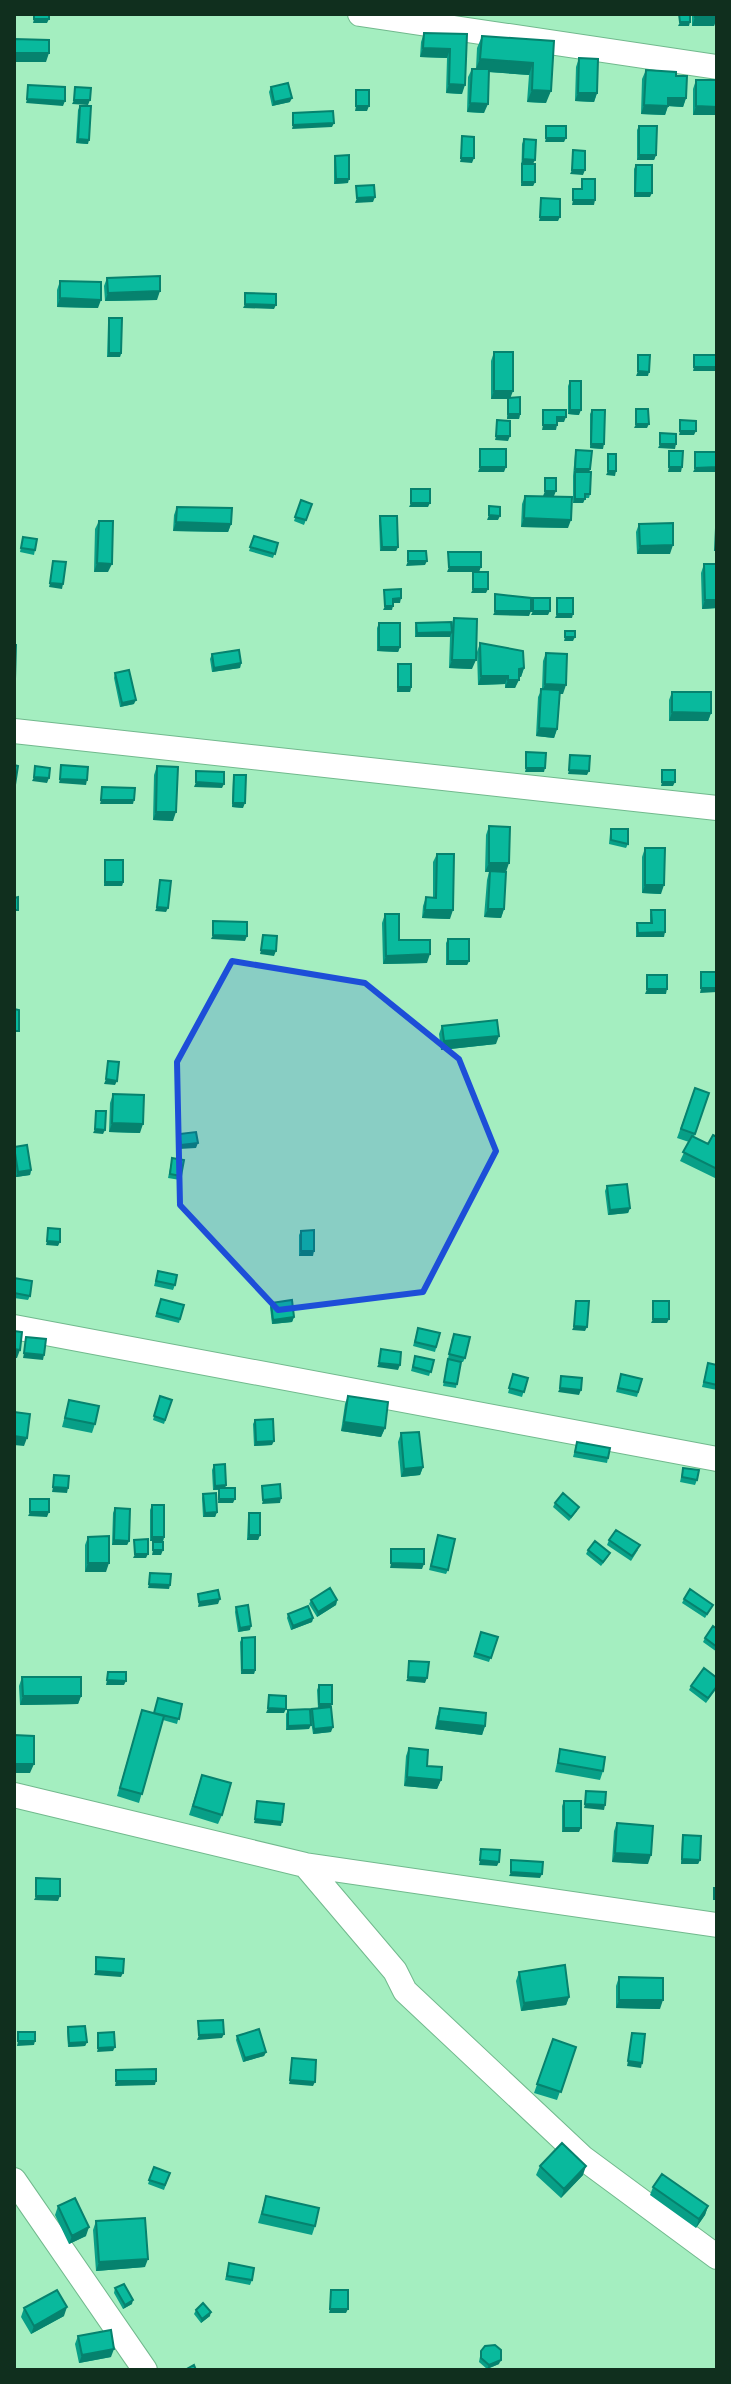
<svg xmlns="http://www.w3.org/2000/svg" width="731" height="2384" font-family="'PT Serif',serif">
<rect width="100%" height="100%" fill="#a4eec0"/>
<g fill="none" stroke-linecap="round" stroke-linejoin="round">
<g stroke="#71b98d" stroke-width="26">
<path id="minor" d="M360,14L717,67
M14,731L717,808
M14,1327L717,1459
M14,1795L305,1865L717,1925
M305,1865L395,1971L405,1991L583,2158L717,2257
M14,2180L145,2370"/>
</g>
<use href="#minor" stroke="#fff" stroke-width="24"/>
</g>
<path fill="#089f87" d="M692,14H717V17L714,26H692Z
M424,33L467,34L462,94L446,93L447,58L420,57L421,42Z
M482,36L554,41L546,103L527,102L529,75L489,72L484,113L467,112L468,77L472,69H476L477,48Z
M579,58L597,93L594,102L575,101L576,67Z
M646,70L676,76L686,98L683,107L668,106L665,115L641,114L642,79Z
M696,80H717V115H693V89Z
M271,87L290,102L272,106L269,92Z
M80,106L88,144L76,143L78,110Z
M639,126L656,155L654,160H637V130Z
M524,139L533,164L535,182L533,186H521L522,144Z
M335,156L348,183L334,184V160Z
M636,165L650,197H634V169Z
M107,278L157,300L105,301L104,286Z
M60,281L98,308L57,307V290Z
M109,318L121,353L120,357H107L108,323Z
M494,352L511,398L520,414L519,419H507L508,399H491V361Z
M570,381L579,415L568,414V386Z
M592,410L603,449L590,448V414Z
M576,450L589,472L590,494L589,498H585L583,503H573V476L575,454Z
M525,496L568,528L521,527L522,504Z
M301,500L312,504L304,525L294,521Z
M177,507L231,524L228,532L173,531L174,515Z
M380,516L398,547L396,551H380L379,520Z
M99,521L108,572H94L95,529Z
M639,524L670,554H637L636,532Z
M254,536L278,543L273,558L249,551Z
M23,537L35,550L34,555L20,552Z
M704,564L717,608L702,609L701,573Z
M454,618L472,669L449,668L450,637H415V627L416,623L451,624Z
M379,623L400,647L398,652L377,651V628Z
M480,643L524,668L521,677H519L515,688H505V684L478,685L477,652Z
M546,653L563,694H560L557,729L554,738L536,736L538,697L542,689L543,661Z
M212,654L241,663L240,668L212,672L210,659Z
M398,664L411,687L410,692H397V669Z
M115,673L134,704L120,707L114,678Z
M672,692L711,713L708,721H669V700Z
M157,766L173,821L153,820L154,775Z
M234,775L243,808L232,807L233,779Z
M489,826L504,909L501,918L484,917L487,880L489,872H485L486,835Z
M611,829L628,844L626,848L609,844L610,833Z
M645,848L661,894L642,893V857Z
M437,854L450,919L422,918L423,906L426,897L433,898V862Z
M105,860L123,882L122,886H104V864Z
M651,910L664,937H636V927L637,923H650V914Z
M385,914L399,940L427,963L383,964L382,923Z
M448,939L469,961L467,965H446V943Z
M442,1026L496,1044L441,1050L439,1034Z
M695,1088L709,1093L694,1137L708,1144L717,1137V1179L680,1161L689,1142L677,1138Z
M113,1094L140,1133L109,1132L110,1103Z
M14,1147L31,1170L30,1175L16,1177L14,1163Z
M172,1158L181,1176L180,1180L168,1178Z
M607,1186L630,1208L628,1213L608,1215L605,1191Z
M301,1231L313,1256H299V1235Z
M158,1271L175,1285L173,1290L154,1286Z
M14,1278L30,1296L28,1300L14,1298Z
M161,1299L184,1305L179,1323L155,1317Z
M271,1303L294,1317L292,1322L272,1324L270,1307Z
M418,1328L440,1333L435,1352L413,1346Z
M452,1338L465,1358L463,1362H461L456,1388L443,1386L448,1359L456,1361L448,1359Z
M415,1356L434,1360L429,1376L411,1371Z
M717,1365V1390L702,1387L707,1368Z
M513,1374L528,1378L522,1397L508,1393Z
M621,1374L642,1379L637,1397L616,1392Z
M160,1396L172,1400L164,1424L153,1420Z
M348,1396L385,1428L381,1437L341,1431L345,1404Z
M69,1400L95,1424L92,1433L62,1427Z
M255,1420L272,1445L254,1446L253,1424Z
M401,1433L423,1467L420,1475L401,1477L398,1442Z
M577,1442L608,1458L607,1463L573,1457Z
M214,1465L225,1488L233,1503H218L219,1490H213L212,1470Z
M683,1468L697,1480L695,1485L680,1482Z
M203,1494L217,1512L215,1517H203L202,1498Z
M555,1503L577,1511L569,1521L553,1507Z
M152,1505L164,1537L163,1541H150V1510Z
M115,1508L129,1541L127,1545H112L113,1513Z
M249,1513L260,1535L258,1540H247L248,1517Z
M88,1537L106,1572H85V1545Z
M437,1540L448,1570L446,1574L429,1570Z
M609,1540L638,1550L631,1561L607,1545Z
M588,1550L610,1553L608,1557L601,1566L586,1554Z
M684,1599L713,1605L705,1618L682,1603Z
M311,1600H337L336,1605L317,1617L309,1604Z
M236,1607L250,1630L238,1632L235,1612Z
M288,1614L313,1618L312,1622L291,1630L287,1618Z
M717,1629V1652L703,1642L705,1638Z
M481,1632L498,1637L489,1662L473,1657Z
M242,1638L255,1670L254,1674H241L240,1642Z
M22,1677L81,1696L78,1704L20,1705L19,1686Z
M717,1678V1688L706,1703L689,1690L691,1686Z
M319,1685L331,1708V1732L313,1734L310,1715L309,1729L286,1730V1714L288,1710L310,1713L312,1709L318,1708L317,1690Z
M182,1704L177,1724L163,1720L139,1803L117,1796L142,1710L153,1713Z
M440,1708L485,1726L482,1735L435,1729L437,1717Z
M409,1748L441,1780L437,1789L404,1786L406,1756Z
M560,1749L603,1771L600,1780L555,1772Z
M199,1784L222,1815L218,1824L189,1815Z
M564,1801L579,1832H562V1806Z
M617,1823L648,1864L612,1862L614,1831Z
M683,1835L700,1860L698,1864H681L682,1839Z
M519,1972L569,1997L566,2005L521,2011L516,1981Z
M619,1977L660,2009L616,2008V1986Z
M68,2027L87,2042L85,2046L68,2047L67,2031Z
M237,2036L266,2052L264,2056L243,2062L236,2040Z
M553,2039L576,2047L557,2100L534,2093Z
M540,2166L583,2175L561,2198L536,2175Z
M154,2167L170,2173L164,2190L148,2184Z
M653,2187L708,2206L705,2215L696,2228L650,2195Z
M266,2196L315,2226L312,2235L258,2223Z
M58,2206L86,2236L69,2244L55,2215Z
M96,2221L145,2267L96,2271L93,2230Z
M229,2263L252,2280L250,2285L225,2280Z
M115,2288L132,2304L123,2309L114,2293Z
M24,2308L64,2316L31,2334L21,2317Z
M196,2310L210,2316L201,2323L194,2314Z
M78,2336L111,2357L79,2363L75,2344Z
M481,2351L499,2364L487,2369L479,2362Z"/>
<path fill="#06826e" d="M695,17H717L714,26H692Z
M34,19H49L47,23H33Z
M680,22H690L689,26H678Z
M423,48L450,49L447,58L420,57Z
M14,53H49L46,62H14Z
M480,59L533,63L529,75L475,71Z
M449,84L465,85L462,94L446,93Z
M532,90L551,91L546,103L527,102Z
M578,93H597L594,102L575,101Z
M292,98L290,102L272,106L274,102Z
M668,98H686L683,107L668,106L665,115L641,114L644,105Z
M27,99L65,101L63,106L26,103Z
M74,100H90L88,105L72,104Z
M470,103L488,104L484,113L467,112Z
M356,106H369L367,111H355Z
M696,106L717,107V115H693Z
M334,123L332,127L292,129L293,125Z
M546,138H566L564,142H545Z
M78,139L89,140L88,144L76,143Z
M639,155H656L654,160H637Z
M461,158H474L472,163L460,162Z
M523,159L535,160L533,164H521Z
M572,170H585L583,175L570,174Z
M336,179H349L348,183L334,184Z
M522,182H535L533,186H521Z
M635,193H652L650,197H634Z
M375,197L373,202L355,203L357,198Z
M573,200H595L594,205H572Z
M540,217H560L558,221H539Z
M160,291L157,300L105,301L108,293Z
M60,298L101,300L98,308L57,307Z
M245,304L276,305L274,309L243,308Z
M109,353H121L120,357H107Z
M694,367H716L715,371H693Z
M638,371L649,372L648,376H636Z
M494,391H513L510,399H491Z
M570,410H581L579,415L568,414Z
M508,414H520L519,419H507Z
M557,417H566L564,422H555Z
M636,424H649L647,428H634Z
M543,425H557L556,430H542Z
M680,431H696L694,435H679Z
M496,436H510L508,441L495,440Z
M591,444H604L603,449L590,448Z
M660,444H676L675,449L658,448Z
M480,467H506L504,472H478Z
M669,467H682L681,472H668Z
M717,467V472H693L695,468Z
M575,469H590L589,474L574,473Z
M608,471H616L615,476L606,475Z
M545,491H556L554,496H543Z
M575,499H585L583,503H573Z
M411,503H430L428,507H409Z
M489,515L500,516L498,520H487Z
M524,518L571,520L568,528L521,527Z
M176,522L231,524L228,532L173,531Z
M673,545L670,554H637L640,546Z
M382,547H398L396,551H380Z
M408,561H427L425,565L406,566Z
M97,563L112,564L108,572H94Z
M449,567H481L479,572H447Z
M50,583L63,584L62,589L49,587Z
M473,589H488L486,593H471Z
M401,598L400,603H391L393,599Z
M705,600H717V608L702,609Z
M385,606H393L392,610H383Z
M495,611H531L529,616L493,615Z
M533,611H550L548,615H531Z
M557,614H573L572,618H555Z
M452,632L450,637H415L417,633Z
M565,637H575L573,641H564Z
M379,647H400L398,652L377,651Z
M452,660H476L472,669L449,668Z
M241,663L240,668L212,672L214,668Z
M524,668L521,677H515L519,669Z
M481,676H508L505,684L478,685Z
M508,680H519L515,688H505Z
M545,684L566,685L563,694L542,693Z
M398,687H411L410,692H397Z
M136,700L134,704L120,707L122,703Z
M672,712L711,713L708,721H669Z
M539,728L557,729L554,738L536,736Z
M526,768H545L544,772H525Z
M569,770L589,771L587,775L568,774Z
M34,777L49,778L47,783L32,781Z
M60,779L87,780L86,785L59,783Z
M196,782L224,784L222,788L194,787Z
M662,782H675L673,786H661Z
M101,800H134L133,804H100Z
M233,803H245L243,808L232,807Z
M156,812H176L173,821L153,820Z
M489,863H509L506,872H485Z
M105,882H123L122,886H104Z
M645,885H664L661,894L642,893Z
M157,907L168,908L166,912L155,911Z
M488,909H504L501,918L484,917Z
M425,910H453L450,919L422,918Z
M665,932L664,937H636L638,933Z
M213,935L247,936L245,941L211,939Z
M261,950L276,951L274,956L260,954Z
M430,954L427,963L383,964L386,956Z
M448,961H469L467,965H446Z
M701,988H717V992L700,993Z
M647,989H667L666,994H645Z
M499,1036L496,1044L441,1050L444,1041Z
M106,1079L117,1081L115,1085L104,1084Z
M112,1123L143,1124L140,1133L109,1132Z
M95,1129L105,1130L103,1134L93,1133Z
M198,1143L196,1148L179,1149L181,1145Z
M31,1170L30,1175L16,1177L18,1172Z
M630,1208L628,1213L608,1215L610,1210Z
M47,1241L60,1242L58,1246L46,1245Z
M301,1251H314L313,1256H299Z
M294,1317L292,1322L272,1324L273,1320Z
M653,1319H669L667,1323H651Z
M574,1326L587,1327L585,1331L572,1330Z
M14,1349L20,1350L17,1358H14Z
M24,1353L44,1355L43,1360L23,1358Z
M379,1363L400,1365L398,1370L377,1367Z
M560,1388L581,1390L579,1395L558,1392Z
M344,1422L385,1428L381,1437L341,1431Z
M14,1436L27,1438L24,1446L14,1445Z
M274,1441L272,1445L254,1446L256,1442Z
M423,1467L420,1475L401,1477L404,1469Z
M226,1485L225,1489L213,1490L215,1486Z
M53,1487L68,1488L67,1493L52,1492Z
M281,1498L280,1503L262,1504L263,1500Z
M219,1499H235L233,1503H218Z
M30,1512H49L47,1517L28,1516Z
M217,1512L215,1517H203L205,1513Z
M249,1535H260L258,1540H247Z
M152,1537H164L163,1541H150Z
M114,1540L129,1541L127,1545H112Z
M153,1550H163L161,1555H152Z
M135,1554H148L146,1558H133Z
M88,1563H109L106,1572H85Z
M391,1563L424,1564L422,1569L390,1568Z
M149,1584L170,1585L169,1589L148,1588Z
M220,1599L218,1604L198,1607L199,1602Z
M337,1600L336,1605L317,1617L318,1612Z
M313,1618L312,1622L291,1630L293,1626Z
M251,1626L250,1630L238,1632L240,1628Z
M242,1670H255L254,1674H241Z
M408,1677L427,1678L425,1683L406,1681Z
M107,1680L126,1681L124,1685H106Z
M23,1696H81L78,1704L20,1705Z
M319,1704H332L331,1708H318Z
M268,1708L286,1709L284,1713H266Z
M438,1721L485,1726L482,1735L435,1729Z
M311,1725L309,1729L286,1730L288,1726Z
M333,1727L331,1732L313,1734L314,1729Z
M14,1764H34L30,1773H14Z
M407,1777L441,1780L437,1789L404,1786Z
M585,1804L605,1805L604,1810L584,1808Z
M255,1819L282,1822L281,1826L254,1823Z
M564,1828H581L579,1832H562Z
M615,1853L651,1855L648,1864L612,1862Z
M682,1859L700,1860L698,1864H681Z
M480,1860L499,1862L497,1866L479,1865Z
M511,1872L542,1874L540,1878L509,1876Z
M36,1896H60L58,1901L34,1900Z
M96,1971L123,1973L121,1977L94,1975Z
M569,1997L566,2005L521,2011L524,2003Z
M619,2000H663L660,2009L616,2008Z
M224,2034L222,2038L197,2040L199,2035Z
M18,2041H35L34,2045L17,2046Z
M87,2042L85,2046L68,2047L69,2043Z
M115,2047L113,2051L97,2052L98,2048Z
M266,2052L264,2056L243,2062L245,2058Z
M628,2061L642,2063L641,2068L627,2066Z
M290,2080L315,2082L313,2086L289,2084Z
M116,2081H156L155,2085L115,2086Z
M586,2166L583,2175L561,2198L564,2189Z
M708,2206L705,2215L696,2228L699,2219Z
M89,2227L86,2236L69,2244L72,2236Z
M148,2259L145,2267L96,2271L99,2262Z
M133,2300L132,2304L123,2309L125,2305Z
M67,2307L64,2316L31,2334L34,2326Z
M330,2309H348L346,2313H329Z
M211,2312L210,2316L201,2323L202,2319Z
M114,2349L111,2357L79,2363L82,2355Z
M501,2360L499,2364L487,2369L489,2365Z"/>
<path fill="#09b99d" stroke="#06826e" stroke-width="2" d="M34,14H49V19H34Z
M679,14H690V22H680Z
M695,14H717V17H695Z
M424,33L467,34L465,85L449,84L450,49L423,48Z
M482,36L554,41L551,91L532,90L533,63L480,59Z
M14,39L49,40V53H14Z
M579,58L598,59L597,93H578Z
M472,69H489L488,104L470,103Z
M646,70L676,72V76H687L686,98H668V106L644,105Z
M696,80H717V107L696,106Z
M288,83L292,98L274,102L271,87Z
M28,85L65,87V101L27,99Z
M75,87L91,88L90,100H74Z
M356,90H369V106H356Z
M80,106H91L89,140L78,139Z
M333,111L334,123L293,125V113Z
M546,126H566V138H546Z
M639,126H657L656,155H639Z
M462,136L474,137V158H461Z
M524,139L536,140L535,160L523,159Z
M573,150L585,151V170H572Z
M349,155V179H336L335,156Z
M522,164H535V182H522Z
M636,165H652V193H635Z
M582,179H595V200H573V189H582Z
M374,185L375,197L357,198L356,186Z
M541,198L560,199V217H540Z
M160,276V291L108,293L107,278Z
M60,281L101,282V300L60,298Z
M245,293L276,294V305L245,304Z
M109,318H122L121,353H109Z
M494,352H513V391H494Z
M638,355H650L649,372L638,371Z
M694,355H716V367H694Z
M570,381H581V410H570Z
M520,397V414H508V398Z
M636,409H648L649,424H636Z
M543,410H566V417H557V425H543Z
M592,410H605L604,444H591Z
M497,420L510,421V436H496Z
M680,420L696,421V431H680Z
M660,433L676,434V444H660Z
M480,449H506V467H480Z
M576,450L592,451L590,469H575Z
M669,451H683L682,467H669Z
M695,452H717V467L695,468Z
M608,454H616V471H608Z
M575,472H591L590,494H585V499H575Z
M545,478H556V491H545Z
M411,489H430V503H411Z
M525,496L572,497L571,520L524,518Z
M301,500L312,504L306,520L295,517Z
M489,506L500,507V516L489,515Z
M177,507L232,508L231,524L176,522Z
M380,516H397L398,547H382Z
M99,521H113L112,564L97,563Z
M673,523V545L640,546L639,524Z
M716,528H717V550H715Z
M254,536L278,543L275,554L250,547Z
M23,537L37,539L35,550L21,548Z
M408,551H426L427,561H408Z
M448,552H481V567H449Z
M53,561L66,562L63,584L50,583Z
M704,564H717V600H705Z
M473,572H488V589H473Z
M401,589V598L393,599V606H385L384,590Z
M495,594L531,598V611H495Z
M533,598H550V611H533Z
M557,598H573V614H557Z
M454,618L477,619L476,660H452Z
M451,622L452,632L417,633L416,623Z
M379,623H400V647H379Z
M565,631H575V637H565Z
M480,643L523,651L524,668L519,669V680H508V676H481Z
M14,645H16L15,679H14Z
M239,650L241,663L214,668L212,654Z
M546,653L567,654L566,685L545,684Z
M398,664H411V687H398Z
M129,670L136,700L122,703L115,673Z
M541,689L560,690L557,729L539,728Z
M672,692H711V713L672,712Z
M526,752L546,753L545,768H526Z
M570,755L590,756L589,771L569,770Z
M14,765L18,766L14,791Z
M61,765L88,767L87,780L60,779Z
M35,766L50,768L49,778L34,777Z
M157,766L178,767L176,812H156Z
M662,770H675V782H662Z
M196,771L224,772V784L196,782Z
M234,775H246L245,803H233Z
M102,787L135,788L134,800H101Z
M489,826L510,827L509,863H489Z
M611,829H628V844L611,840Z
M645,848H665L664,885H645Z
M437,854H454L453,910H425L426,897L436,898Z
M105,860H123V882H105Z
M490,871L506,872L504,909H488Z
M160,880L171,881L168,908L157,907Z
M18,897V910H14V898Z
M651,910H665V932L638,933L637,923H652Z
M385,914H399V940H430V954L386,956Z
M213,921L247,922V936L213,935Z
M263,935L277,936L276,951L261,950Z
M448,939H469V961H448Z
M701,972H717V988H701Z
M647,975H667V989H647Z
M14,1009L19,1010V1031H14Z
M497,1020L499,1036L444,1041L442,1026Z
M108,1061L119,1062L117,1081L106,1079Z
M695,1088L709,1093L695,1134L681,1129Z
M113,1094L144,1095L143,1124L112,1123Z
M96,1111H106L105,1130L95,1129Z
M196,1132L198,1143L181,1145L179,1134Z
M713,1135L717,1137V1169L683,1152L692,1136L708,1144Z
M27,1145L31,1170L18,1172L14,1147Z
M172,1158L184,1160L181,1176L170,1174Z
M627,1184L630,1208L610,1210L607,1186Z
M48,1228L60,1229V1242L47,1241Z
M314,1230V1251H301V1231Z
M158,1271L177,1275L175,1285L156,1281Z
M14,1278L32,1281L30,1296L14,1293Z
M161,1299L184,1305L180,1319L157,1313Z
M292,1300L294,1317L273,1320L271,1303Z
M576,1301H589L587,1327L574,1326Z
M653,1301H669V1319H653Z
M418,1328L440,1333L436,1347L415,1342Z
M14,1331L22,1332L20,1350L14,1349Z
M454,1334L470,1337L465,1358L449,1354Z
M26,1337L46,1339L44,1355L24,1353Z
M381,1349L401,1352L400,1365L379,1363Z
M415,1356L434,1360L431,1372L413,1367Z
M448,1359L461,1362L457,1384L444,1382Z
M708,1363L717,1365V1385L704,1382Z
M513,1374L528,1378L524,1392L509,1388Z
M621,1374L642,1379L638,1392L618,1388Z
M561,1376L582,1378L581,1390L560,1388Z
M160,1396L172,1400L165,1420L154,1416Z
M348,1396L388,1402L385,1428L344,1422Z
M69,1400L99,1406L95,1424L65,1418Z
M14,1412L30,1414L27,1438L14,1436Z
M273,1419L274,1441L256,1442L255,1420Z
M419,1432L423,1467L404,1469L401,1433Z
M577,1442L610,1448L608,1458L575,1452Z
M225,1464L226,1485L215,1486L214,1465Z
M683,1468L699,1470L697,1480L682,1477Z
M54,1475L69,1476L68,1488L53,1487Z
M280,1484L281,1498L263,1500L262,1486Z
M219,1488H235V1499H219Z
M216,1493L217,1512L205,1513L203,1494Z
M563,1493L579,1507L571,1517L555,1503Z
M30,1499H49V1512H30Z
M152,1505H164V1537H152Z
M115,1508L130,1509L129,1541L114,1540Z
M249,1513H260V1535H249Z
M616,1530L640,1545L632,1556L609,1540Z
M438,1535L455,1539L448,1570L431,1566Z
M109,1536V1563H88V1537Z
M148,1539V1554H135L134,1540Z
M595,1541L610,1553L603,1562L588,1550Z
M153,1542H163V1550H153Z
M391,1549H424V1564L391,1563Z
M150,1573L171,1574L170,1585L149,1584Z
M330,1588L337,1600L318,1612L311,1600Z
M690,1589L713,1605L707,1614L684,1599Z
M218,1590L220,1599L199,1602L198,1594Z
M248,1605L251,1626L240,1628L236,1607Z
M308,1606L313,1618L293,1626L288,1614Z
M713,1626L717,1629V1647L705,1638Z
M481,1632L498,1637L491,1658L475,1653Z
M255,1637V1670H242V1638Z
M409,1661L429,1662L427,1678L408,1677Z
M704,1668L717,1678V1686L708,1698L691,1686Z
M108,1672H126V1681L107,1680Z
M22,1677H81V1696H23Z
M319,1685H332V1704H319Z
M269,1695L286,1696V1709L268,1708Z
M158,1698L182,1704L179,1719L154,1713Z
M331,1707L333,1727L314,1729L312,1709Z
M440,1708L486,1713L485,1726L438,1721Z
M310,1709L311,1725L288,1726V1710Z
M142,1710L164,1716L142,1794L120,1788Z
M14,1735L34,1736V1764H14Z
M409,1748L428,1750L427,1766L442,1767L441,1780L407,1777Z
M560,1749L605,1757L603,1771L558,1763Z
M202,1775L231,1783L222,1815L193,1806Z
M586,1791L606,1792L605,1805L585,1804Z
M257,1801L284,1804L282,1822L255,1819Z
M564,1801H581V1828H564Z
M617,1823L653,1826L651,1855L615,1853Z
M683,1835L701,1836L700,1860L682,1859Z
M481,1849L500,1850L499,1862L480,1860Z
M511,1860L543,1862L542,1874L511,1872Z
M36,1878L60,1879V1896H36Z
M714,1888H717V1899H714Z
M96,1957L124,1959L123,1973L96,1971Z
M565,1965L569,1997L524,2003L519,1972Z
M619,1977L663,1978V2000H619Z
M223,2020L224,2034L199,2035L198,2021Z
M85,2026L87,2042L69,2043L68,2027Z
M259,2029L266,2052L245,2058L237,2036Z
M18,2032H35V2041H18Z
M114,2032L115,2047L98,2048V2033Z
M632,2033L645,2034L642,2063L628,2061Z
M553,2039L576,2047L561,2092L537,2084Z
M292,2058L316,2060L315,2082L290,2080Z
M156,2069V2081H116V2070Z
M562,2143L586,2166L564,2189L540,2166Z
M154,2167L170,2173L165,2185L149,2180Z
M662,2174L708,2206L699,2219L653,2187Z
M266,2196L319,2208L315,2226L262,2214Z
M75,2198L89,2227L72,2236L58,2206Z
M145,2218L148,2259L99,2262L96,2221Z
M229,2263L254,2268L252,2280L227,2276Z
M124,2284L133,2300L125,2305L115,2288Z
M57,2290L67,2307L34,2326L24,2308Z
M331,2290H348V2309H330Z
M203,2303L211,2312L202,2319L196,2310Z
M111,2330L114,2349L82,2355L78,2336Z
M495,2345L501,2350V2360L489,2365L481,2358V2351L485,2346Z
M194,2365L196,2370H185Z"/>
<path fill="#1d4ed8" fill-opacity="0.2" stroke="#1d4ed8" stroke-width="6" stroke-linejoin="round" d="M232,961L365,983L459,1059L496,1151L423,1292L278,1310L180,1205L177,1062Z"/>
<rect width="731" height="2384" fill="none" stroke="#102f1e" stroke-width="32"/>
</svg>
